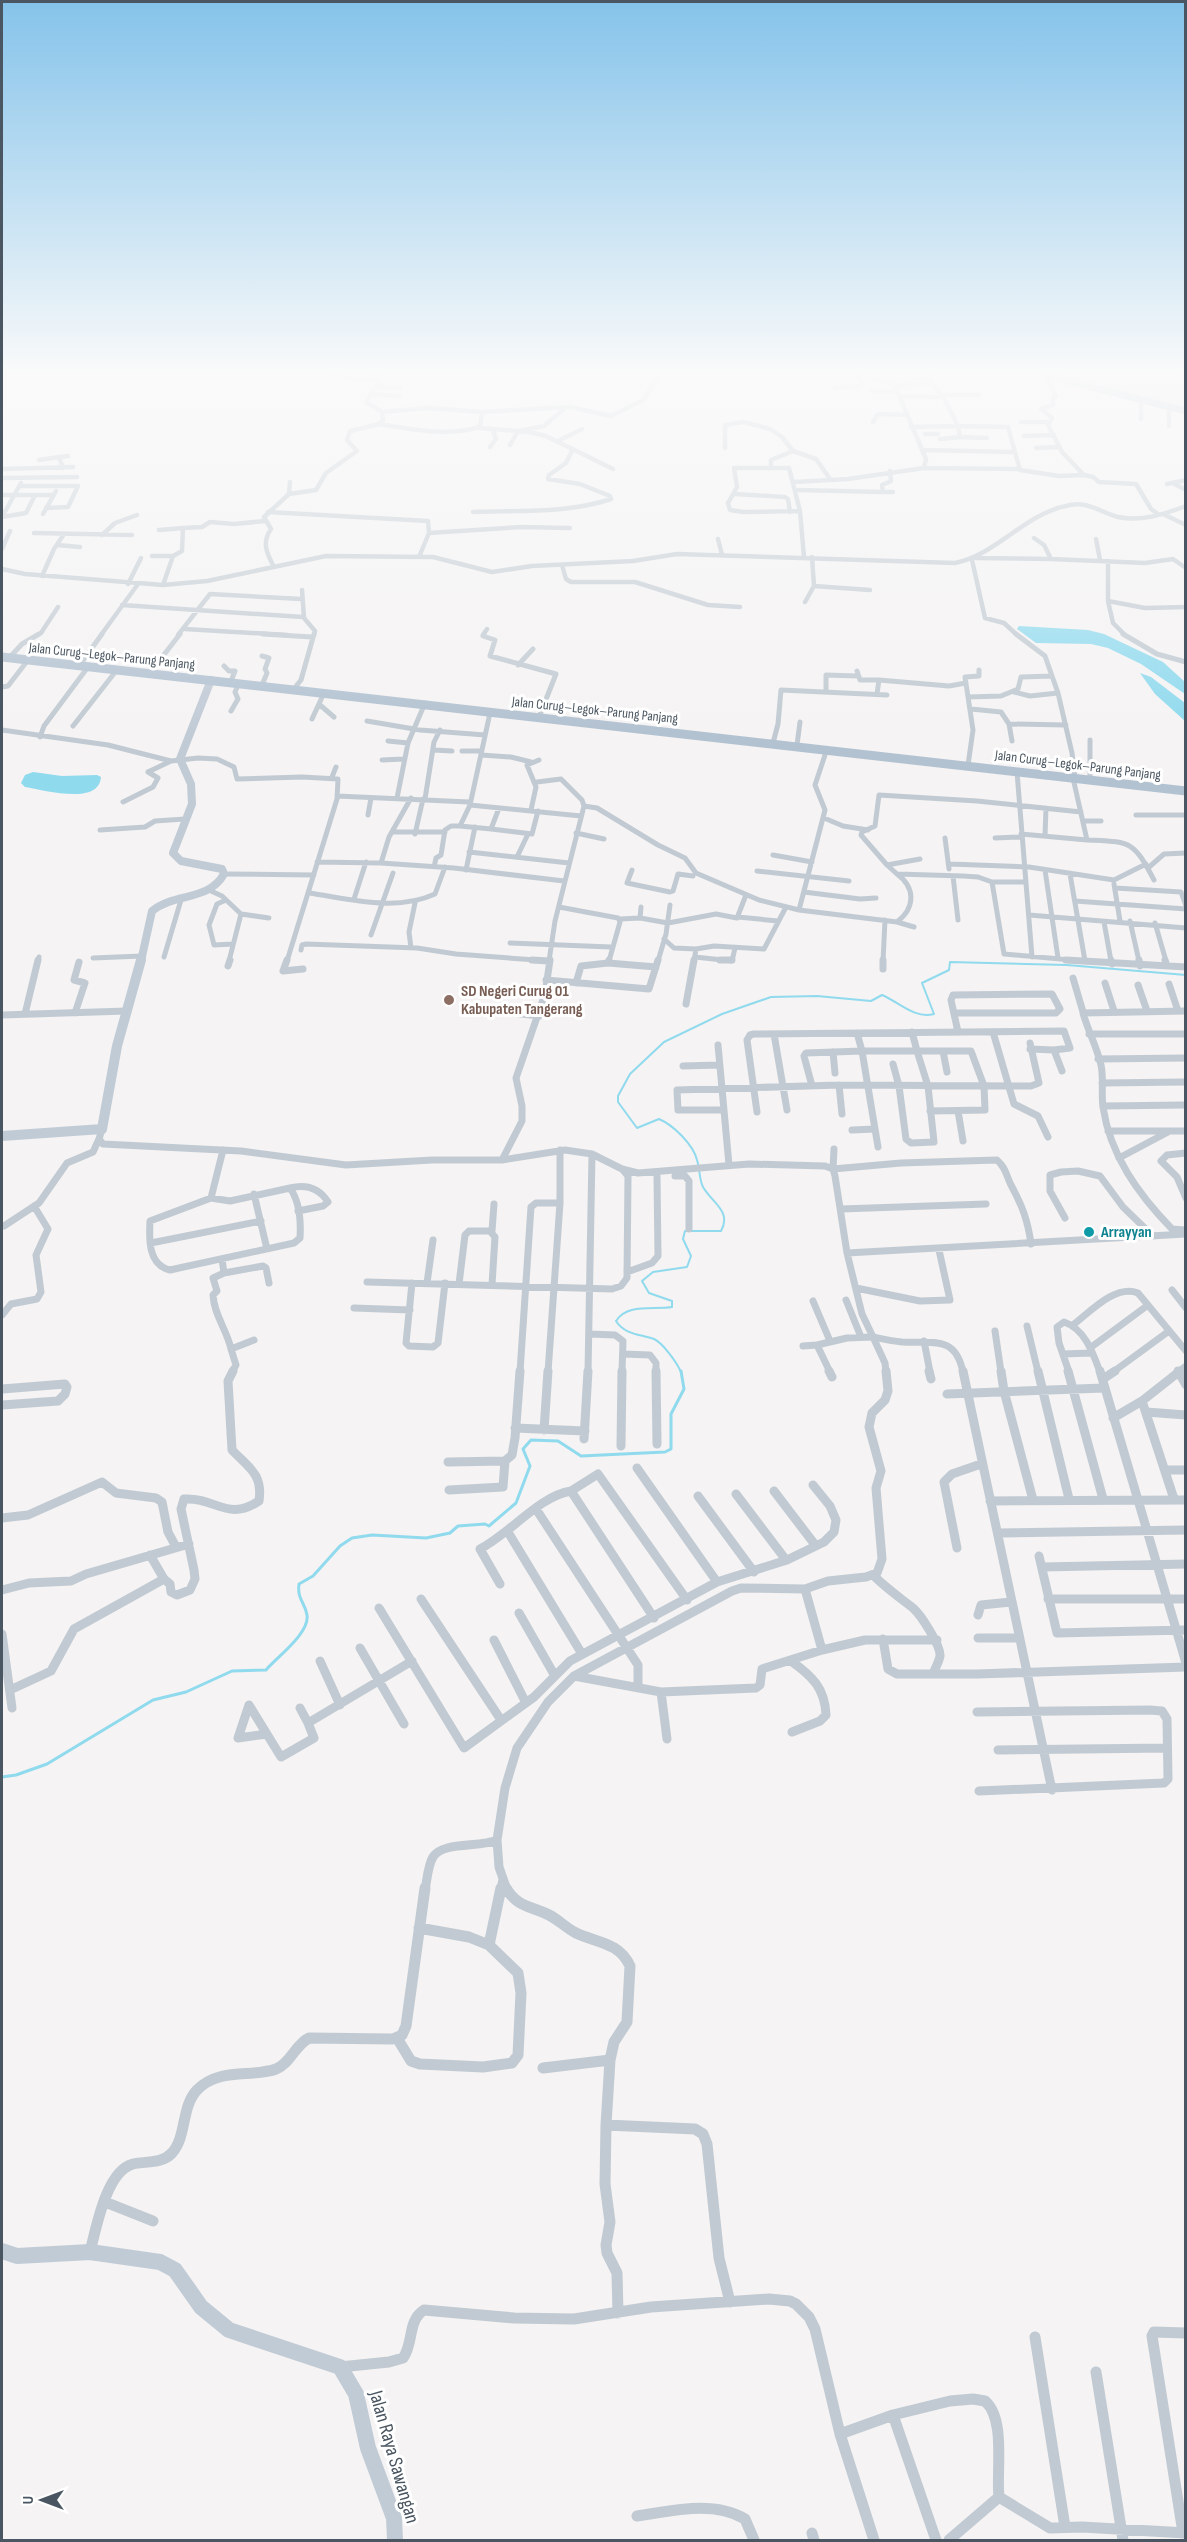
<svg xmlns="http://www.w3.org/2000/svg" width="1187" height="2542" font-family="'Sofia Sans Condensed',sans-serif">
<rect width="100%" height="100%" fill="#f5f3f3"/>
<path fill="#e2e4e7" d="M1058,376H1185V408Z"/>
<path fill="#90daee" d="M1019,626L1088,630L1104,634L1163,662L1185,682V694L1141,664L1108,648L1091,644L1036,643L1017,629Z
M1140,673L1151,677L1185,703V721L1155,694Z
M33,772L62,776L97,775L101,777C99,806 44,790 25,787L21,783L25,775Z"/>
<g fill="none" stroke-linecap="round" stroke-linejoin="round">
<path stroke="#90daee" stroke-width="2" d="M681,1372C677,1363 663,1343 654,1339C640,1334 625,1335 616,1321C627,1303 653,1310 672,1307V1301L649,1293L642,1281L653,1272L687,1267L691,1256L683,1239L685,1231H721C732,1211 712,1203 703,1187C699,1179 700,1169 697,1160C693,1144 673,1125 659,1119L637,1128L618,1102V1096L630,1074L664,1042L722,1014L771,997L817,996L871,1001L882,995C899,1002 914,1019 934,1014L922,983L949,970L950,962L1067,965L1186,975"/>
<path stroke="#90daee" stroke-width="3" d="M2,1777L16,1775L47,1764L153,1700L186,1692L232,1671L266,1670C277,1657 310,1633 307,1615C305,1602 297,1600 299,1584L313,1576L340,1546L352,1538L372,1535L426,1538L450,1533L458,1526L485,1524L489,1526L516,1503L530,1466L523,1449L531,1440L558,1441L581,1456L665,1452L671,1449V1414L684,1389L681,1371"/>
<path stroke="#c1cad2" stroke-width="4.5" d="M330,376L378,381
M858,376L894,384
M1046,376L1056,396L1053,398V405L1041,409L1052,418L1048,425L1062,452L1084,475L1093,477L1099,482L1136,484L1151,509L1158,514
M1182,376L1186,378
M912,377L931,381
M932,383L944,398L958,426L1008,427L1020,470L1059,476L1084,475
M377,387L400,388
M835,388L860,386L862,383L858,378
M872,391H897
M370,394L399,396
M941,395H979
M900,396L942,397
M1141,400V419
M1169,407V426
M382,412L427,408L482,412L570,407L611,416L643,400L659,376
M482,412L480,428L529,432L546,436L613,469
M873,422L878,414L906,415
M1021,422H1049
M379,424C412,429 446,437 479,427
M911,427L958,426L960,437L987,438
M925,434H938
M1024,436L1054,435
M940,439L960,437
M558,441L582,429
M510,445L518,431L544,426L565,408
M490,447L496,439L493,430
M725,448V425L744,422L770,429L782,437L793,451L816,459L830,479
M1036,448L1059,447
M923,450L1014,452
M59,457L68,456
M39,460L59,457L63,468
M734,468H789L800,511L743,512L730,510L728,503L737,487Z
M771,468V460L793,451
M924,468L1019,469
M2,469L73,467
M2,478L77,477
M794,482L848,479L924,468L926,459L895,386L932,383L930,376
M1173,483L1186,490
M1167,484L1186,480
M20,486H78L68,507L46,508
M798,490L883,492L882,485L891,481L890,471
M883,492H893
M289,494L290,482
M735,494L785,497L788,499L790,512
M2,495H54
M800,511L804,557
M268,512L428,521L429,533L521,527L570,528
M473,512C520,510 566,514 611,499L610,496L580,484L548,479L549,475L566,463L572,451
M43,514L56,491
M1165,515L1186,525
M2,517L21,483
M2,517L26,513L35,495
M159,530L183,528
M34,533L132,535
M102,535L115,523L137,515
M1034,538L1044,545L1051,559L1145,563L1173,559L1186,568
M718,539L722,555
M1096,539L1100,560
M57,545L80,547
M2,549L10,531
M152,556H173
M419,557L429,533
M976,558L1051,559
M972,560L985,618L1004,623L1017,635
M1108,561V601L1145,608L1186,607
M273,565C266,552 262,542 271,529L264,517L289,494L316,490L326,473L357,451L347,440L350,431L379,424L383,420L382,412L366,402L378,384L377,376
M562,565L566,579L571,582H635L708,605L740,607
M2,569L25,574L163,585L207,581L326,556L433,557L492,572L532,566L633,561L677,554L955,563C998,554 1025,513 1070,505C1088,501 1102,513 1118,517C1141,522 1165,514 1186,506
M42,576L54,549L64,534
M128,584L141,558
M163,585L173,556L182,551L183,528L202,527L210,522L234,524L265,521
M814,586L870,590
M302,590L304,618L315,631L314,635
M1108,601L1113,623L1125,635
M805,602L814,586L812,557
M122,605L303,617
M185,629L287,635
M37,635L41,633L58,607
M101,635L138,584
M178,635L210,594L302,599
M483,635L487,629"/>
<path stroke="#c1cad2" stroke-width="5" d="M263,634L312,637
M484,634L483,636L495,640L490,656L556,674L539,717
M1016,634L1045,656L1058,693L1072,753L1075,778
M1123,634L1157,654L1186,662
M9,658L22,644L39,634
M518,665L533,649
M79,666L102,634
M224,666L229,671H235L231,681L228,682
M857,671L860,680H879
M149,674L180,634
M259,686L262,685L267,673L265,669L269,658L262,656
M2,687L8,686L28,660
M293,690L301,680L314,634
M826,692V675L857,676
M1014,692L1030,696L1058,693
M877,694L879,680L949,686L966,683
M968,697L1001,696L1018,689L1021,677L1052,676
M320,705L334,717
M971,709L1001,712L1009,724L1012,741
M231,711L238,699L235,692L239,683
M312,719L324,693
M367,721L420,730L485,735
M1009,724L1066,725
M73,726L116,671
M2,730L108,745L171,761L198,758L217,759L234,767L237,779L302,777L338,779L337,799L287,961
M40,737L44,726L88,667
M1090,740V780
M388,741L408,743
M773,743L778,724L781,690L887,695
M797,745L800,722
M434,750L452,751
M462,751H481
M481,755L511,757L531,762
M382,760L404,759
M968,765L973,730L965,677L979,676V670
M148,772L171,761
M1017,772L1032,957
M332,777L336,767
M537,782L561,779L582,800L584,806L555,921L549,961
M337,796L469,802
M397,798L408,743L425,703
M411,798L389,837L381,863L454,868L564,881
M425,799L434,742L440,730
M123,802L153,787L158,778L148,772
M470,805L581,816
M470,805L490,713
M470,805L460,826L491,829L499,808
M584,806L597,808L658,845L685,858L696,873L759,900L799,910L897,922C915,908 916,888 897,874L963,876L978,877L992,882H1025
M531,810L536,787L527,765L539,760
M368,815L371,798
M1136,815H1186
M824,818L843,826L868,830
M1083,821H1101
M491,829L532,834L538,811
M100,830L145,827L155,821L185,819
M393,832H445
M576,833L604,839
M415,834L423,799
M1021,834L1087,840L1073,778
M1045,836L1046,808
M945,838L949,869
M995,838L1020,837
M1087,840C1131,842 1133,840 1154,880
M469,852L569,863
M773,855L812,862
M517,857L528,834
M317,862L381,863
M949,864L1029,867L1114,880L1146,864
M887,865L861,835L862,832L875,826L879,795L977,801L1081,812
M434,867L436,858L441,855L445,830L451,826H460
M1148,868L1164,854L1186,853
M466,870L475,827
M632,870L627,883L670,892L673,891L678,874L693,876
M1045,870L1058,958
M757,871L849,881
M224,874L314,875
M897,874L887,865L920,859
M1070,874L1085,961
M953,876L958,920
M992,882L1004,954L1082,961
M1114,884L1120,921
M1115,888L1181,892L1186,906
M211,891L222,896L241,914L269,918
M804,892L860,899L876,898
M309,893C350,899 396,912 435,894L445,867
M354,899L366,862
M226,900L217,904L209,925L214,945L233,944
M1075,901L1186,909
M559,907L618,918L620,922L609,961
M799,910L825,810L815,785L827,749
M1029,915L1186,928
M738,917L778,921
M640,918L641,907
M620,919L640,918L668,923L716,914L737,918L746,895
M1130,921L1139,961
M897,922L914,927
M1104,922L1111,961
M1155,923L1166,961
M371,935L393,873
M664,939L674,948L696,949
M510,943L611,947
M411,948L409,932L415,903
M301,950L302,945L306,944L417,948L456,954L549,961
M164,957L181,900
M695,957L732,961L735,948
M93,958L142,956
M38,961L39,957
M229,961L241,914
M658,961L666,934L670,905
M694,961L696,949L714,946L764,949L786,907
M883,961L885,920"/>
<path stroke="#c1cad2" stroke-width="7" d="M287,960L283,971L303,969
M532,960L549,961
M609,960L608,963L656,967
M720,960H732
M1066,960L1186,967
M1111,960L1112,964
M1139,960L1140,966
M1165,960L1167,966
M228,966L230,960
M883,969V960
M1073,978L1083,1012
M546,980L649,989L658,960
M576,983L581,966L608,963
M1105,983L1114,1011
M1169,984L1178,1011
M1138,985L1147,1011
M686,1004L694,960
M476,1009L539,1016
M1186,1011L1083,1013C1088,1031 1097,1047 1101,1065C1104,1079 1101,1093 1103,1107C1110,1155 1138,1194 1172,1229L1186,1230
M75,1013L85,983L74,980L79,962
M954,1013H1056L1060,1009L1052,994L953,995L951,1000L958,1032
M25,1014L38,960
M2,1015L127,1011
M912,1032L917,1051H971L984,1086L985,1110L930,1111
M993,1032L1014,1104L1038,1116L1048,1137
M774,1034L787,1110
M1089,1034H1186
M718,1045L729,1165
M1030,1049L1054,1050L1062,1071
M943,1051L947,1072
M833,1052L835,1073
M1098,1059L1186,1058
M683,1066L719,1065
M1102,1083L1186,1082
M839,1085L842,1114
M812,1086L804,1056L806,1053L862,1051L857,1033
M1103,1106L1186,1105
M724,1110H678L677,1090L839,1085L1031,1086L1039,1083L1030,1043
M958,1111L963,1141
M757,1112L747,1040L750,1035L754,1034L1064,1031L1070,1048L1054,1050
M102,1129L99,1139L103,1144L241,1151L346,1165L432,1160H502L565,1150L592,1154L622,1169L638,1173L749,1164L825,1166L833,1169L835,1176L847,1253L1186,1234
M875,1129L878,1147
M852,1130L875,1129L862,1051H917L928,1086L934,1142L911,1143L906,1139L899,1086L893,1064
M1108,1131H1186
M834,1149L833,1169L901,1163L997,1160C1006,1168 1006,1175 1011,1185C1022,1205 1028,1221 1031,1244
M1186,1153L1167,1155L1161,1161L1177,1177L1186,1198
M1119,1158L1168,1132
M502,1160L522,1121V1106L516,1078L545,994L550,960
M675,1176H685L689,1181V1229
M290,1188C306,1184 319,1188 328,1202L323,1206L298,1211
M290,1188C300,1202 301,1221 300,1238L294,1243L170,1270C148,1265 149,1239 150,1221L211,1198L230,1201Z
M254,1194L267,1249
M211,1198L223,1150
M841,1209L986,1204
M1065,1218L1050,1191V1175L1061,1172L1078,1171L1100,1176L1123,1207L1153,1236
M4,1226L39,1203L67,1163L93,1152L99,1139
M492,1231L494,1204
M151,1243L261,1221
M847,1253L862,1314L873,1337C883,1339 892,1341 902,1342C932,1344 955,1334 963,1372
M222,1259L224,1273L213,1278L217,1291L213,1295C214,1315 227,1330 231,1349L254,1340
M627,1272L652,1263L658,1256L657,1176
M224,1273L263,1266L266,1268L269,1283
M367,1282L612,1289L621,1286L627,1278L628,1176L622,1169
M412,1283L406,1343L409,1346L433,1347L438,1343L445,1283
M427,1283L433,1240
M459,1284L465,1235L469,1231H490L495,1237L492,1285
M856,1288L920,1301L950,1300L939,1250
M1172,1290L1186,1308
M846,1300L861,1337
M813,1301L830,1341
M354,1308L410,1310
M2,1315L11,1304L37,1299L41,1292L36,1255L48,1229L34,1206
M1073,1325C1090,1312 1115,1284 1138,1293L1186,1351
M1027,1326L1038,1372
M995,1331L1001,1372
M590,1334L615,1335L623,1341L622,1372
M924,1341L930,1372
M803,1346L817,1345
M1090,1348L1148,1305
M231,1349L236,1365L232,1372
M623,1354L650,1355L656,1363V1372
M1063,1354L1092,1353
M520,1372L531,1207L536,1203H560
M548,1372L560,1203V1150
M588,1372L592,1154
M830,1372L817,1345L847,1338L873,1337L885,1363L886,1372
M1069,1372L1059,1343L1057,1327L1064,1322C1085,1329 1093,1353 1100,1372
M1113,1372L1169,1331
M1178,1372L1186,1366"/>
<path stroke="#c1cad2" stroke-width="9" d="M656,1371L657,1444
M829,1371L832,1377
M929,1371L931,1379
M963,1371L1052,1790
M1001,1371L1004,1391L1033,1500
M1038,1371L1069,1499
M1068,1371L1103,1499
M1100,1371L1186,1663
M1178,1371L1186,1385
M1103,1379L1115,1371
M2,1389L65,1384L67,1387L65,1394L58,1401L2,1405
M947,1394L1104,1388
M1142,1401L1174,1499
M1146,1412L1186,1415
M1113,1418L1142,1401L1180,1371
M515,1428L585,1431
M544,1430L548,1371
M584,1439L588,1371
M621,1446L622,1371
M448,1462L505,1461
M637,1468L717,1582
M1165,1470H1186
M449,1490L503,1487L505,1461L512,1455L515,1438L520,1371
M774,1491L816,1546
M736,1494L786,1560
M698,1496L754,1572
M990,1501L1186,1500
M536,1509L638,1665V1688
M2,1518L28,1515L102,1482L116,1493L156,1498L162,1502L168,1532L176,1547
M508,1532L582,1654
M998,1533L1186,1530
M957,1548L944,1482L952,1474L981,1464
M150,1555L164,1579
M1039,1556L1057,1633L1186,1630
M1042,1567L1186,1564
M873,1575C886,1588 899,1597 913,1608C921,1615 941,1646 940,1656C939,1662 935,1668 933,1674
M500,1584L480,1549C511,1533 539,1496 571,1491
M805,1589L822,1650L865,1640H937
M2,1590L29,1583L71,1581L86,1574L189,1544
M421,1599L501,1720
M1048,1599H1186
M379,1608L464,1748L534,1697L570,1661L717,1582L787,1560L824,1542L834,1532L836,1520L830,1506L813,1485
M519,1613L555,1676
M978,1615L981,1605L1011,1602
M654,1618L571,1491L598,1474L687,1600
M2,1634L12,1708
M978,1638H1019
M883,1639L888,1669L897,1674H977L1186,1667
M494,1640L526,1703
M360,1648L404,1724
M320,1661L340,1705
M791,1661C812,1676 825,1688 826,1715L820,1721L792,1732
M574,1676L661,1692L756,1688L760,1685L762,1669L822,1650
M10,1690L51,1671L74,1629L164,1579L170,1584L171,1592L177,1595L190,1590L195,1579L194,1570L181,1509L184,1499C215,1497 228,1522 259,1501C263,1474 249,1468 232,1450L228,1381L233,1371
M661,1692L667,1739
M249,1705L281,1757L314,1738L308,1723
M249,1705L238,1738L267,1734
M300,1708L308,1723L412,1661
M977,1712L1150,1710L1162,1711L1167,1719L1168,1779L1164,1783L979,1791
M998,1750L1167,1748
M497,1840L499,1867L507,1890
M425,1890C427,1880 428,1865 433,1857C443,1841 480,1848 497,1840L505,1788L517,1748L548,1702L574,1676L732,1591L741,1588L805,1589L828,1581L866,1577L877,1573L882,1559L876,1488L881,1471L869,1427L872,1413L885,1400L888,1391L886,1371
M501,1890L503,1879"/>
<path stroke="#c1cad2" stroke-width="11" d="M506,1888C517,1907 531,1906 549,1915C559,1920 566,1928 576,1933C597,1943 619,1942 630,1966L627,2022L614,2042L610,2060L606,2125L605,2184L610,2222L606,2245L607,2253L617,2273L618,2313
M419,1928L469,1937L489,1945L501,1888
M397,2038L411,2061L420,2064L483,2067L512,2063L518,2055L521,1993L518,1973L489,1945
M543,2068L610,2060
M606,2125L695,2129L703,2134L707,2144L719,2258L730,2302
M105,2202L153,2221
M90,2252C96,2229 106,2171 133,2164C146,2161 162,2164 172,2153C187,2136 181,2107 197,2090C219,2067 252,2078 276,2069C290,2064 295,2045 309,2038L393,2039L402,2035L406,2026L425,1888
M1035,2337L1065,2527
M340,2367L389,2362L403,2358C414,2343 407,2321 424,2310L514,2318L574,2319L651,2307L769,2299L790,2301L796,2304L809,2317L815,2329L840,2434L874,2540
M1096,2372L1123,2540
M893,2415L950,2401L973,2399L985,2401C1006,2419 996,2471 999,2497L949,2540
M840,2434L893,2415L936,2540
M999,2497L1050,2528L1082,2527L1186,2533
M637,2516C672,2511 713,2500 745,2519L754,2540
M812,2533L814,2540
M1183,2533L1152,2336L1154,2332L1186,2333"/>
<path stroke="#c1cbd6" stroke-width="8" d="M141,961L152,911C175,892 208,902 224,874L222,869L181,861L173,853L192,804L191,784L180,759L211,680"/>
<path stroke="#c1cbd6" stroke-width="10" d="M2,1136L102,1129L117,1046L141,960"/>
<path stroke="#c1cbd6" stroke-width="16" d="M2,2251L17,2256L90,2252L160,2262L175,2270L201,2307L229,2330L340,2367L356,2394L368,2448L394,2518L395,2540"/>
<path stroke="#b3c2d1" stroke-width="7" d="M1048,376L1186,411"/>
<path stroke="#b3c2d1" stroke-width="9" d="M2,657L1186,791"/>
</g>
<linearGradient id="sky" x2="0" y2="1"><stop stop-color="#85c3ea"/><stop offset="0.51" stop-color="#fafafa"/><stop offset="1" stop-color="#fafafa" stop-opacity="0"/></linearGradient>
<rect width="1187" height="732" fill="url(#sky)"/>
<circle fill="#8d6e63" stroke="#fff" stroke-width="2" cx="449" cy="1000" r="6"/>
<circle fill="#0f9aa8" stroke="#fff" stroke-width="2" cx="1089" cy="1232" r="6"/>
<g text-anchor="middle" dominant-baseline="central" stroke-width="6" stroke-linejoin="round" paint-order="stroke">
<g font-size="14" fill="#4a5661" stroke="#fff">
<text transform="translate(112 656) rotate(6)">Jalan Curug–Legok–Parung Panjang</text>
<text transform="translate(595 710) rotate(6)">Jalan Curug–Legok–Parung Panjang</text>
<text transform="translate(1078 765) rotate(7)">Jalan Curug–Legok–Parung Panjang</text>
</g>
<g font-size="16" font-weight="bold" fill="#785e54" stroke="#fff" text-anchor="start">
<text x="461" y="991">SD Negeri Curug 01<tspan x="461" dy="18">Kabupaten Tangerang</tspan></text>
</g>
<g font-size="16" font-weight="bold" fill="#0d838f" stroke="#fff" text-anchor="start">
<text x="1101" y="1232">Arrayyan</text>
</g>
<g font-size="20" fill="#4a5661" stroke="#fff">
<text transform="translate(394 2457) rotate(74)">Jalan Raya Sawangan</text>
</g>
</g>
<rect width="1187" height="2542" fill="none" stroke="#4a5661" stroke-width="6"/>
<g transform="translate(42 2500) rotate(270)" stroke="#ffffff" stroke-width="4.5" paint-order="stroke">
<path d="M0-4.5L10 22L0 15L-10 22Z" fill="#4a5661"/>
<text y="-9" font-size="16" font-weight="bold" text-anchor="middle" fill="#4a5661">U</text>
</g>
</svg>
